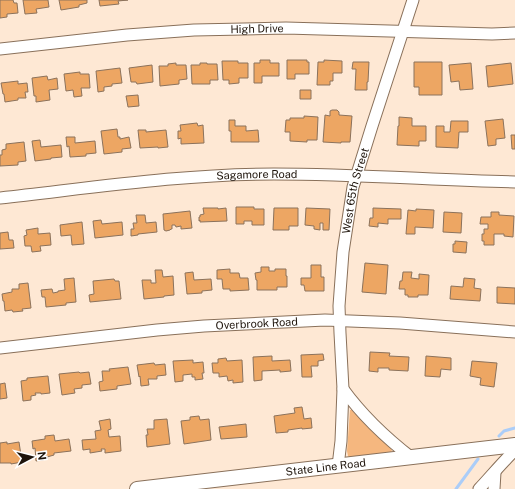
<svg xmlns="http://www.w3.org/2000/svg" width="515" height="489" font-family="'Public Sans',sans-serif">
<rect width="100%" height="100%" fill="#fee8d4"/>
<path fill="#f5b77f" d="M350,410H353L390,447L392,451L390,453L349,457L348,456L347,451Z"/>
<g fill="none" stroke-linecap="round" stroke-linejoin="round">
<path stroke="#abcdf8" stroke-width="3" d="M499,436L504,431L515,428
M456,489L478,459"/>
</g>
<path fill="#eda663" stroke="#8b725c" d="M0,0H13L14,3H17L18,13L7,14V17L0,18Z
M23,0H48L49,7L36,9L37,13L25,14Z
M59,0H87V3L79,5V7L61,10Z
M99,0H128L118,1L119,4L100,6Z
M260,60H270V63H279V76H262V83H254V63H260Z
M287,60H307V62H309V74H295V79H287Z
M324,60L342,61V73H333V81H330V85H317L318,62H324Z
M222,61H238V63H248V78H239V83L229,84V80H223Z
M353,62H369L368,82H367V90H355L356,69H352Z
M414,62H442V95H419V87H414Z
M176,63V65H186L187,79L179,80V84L160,86L159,66H168V64Z
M200,63H207V64H217L218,80H210V84H192L191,65H200Z
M471,63L473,89L460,90L459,81L451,82L449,65Z
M511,63L513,84L488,87L486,66Z
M152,65L153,82L137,84L136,82H131L129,68Z
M120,68L122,83L112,84V86L104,87V91L98,92L96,71Z
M80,72V74H89L90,88H81L82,96L74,97L73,90L66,91L64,74Z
M47,76L48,80L57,78L58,89L49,90L50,100L36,102V96H34L32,78Z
M18,81V84L27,83L28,92H25L26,98H18V100L5,102L4,94H3L1,83Z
M300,90H311V99H300Z
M138,95L139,106L128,107L126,96Z
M332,110H337L339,112V115L352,116L350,142H341V143L323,142L325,115L330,116V111Z
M304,116L318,117L317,140H307V142L290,141V132H285L286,120H290V118H304Z
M399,117L412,118V126H426V141H419V146L397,145L398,126H399Z
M503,119L505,138L496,139V145L488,146L485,121Z
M229,120H235V126H246V131L258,130L259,142H231V131H229Z
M451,121H468V132H459L458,148L436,147V126H444V132H450Z
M197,123L198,126L203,125L204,143L181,144V138L178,139V131H181L180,125Z
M117,129L118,137H120V139L129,137L131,148L122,149V152L104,154L101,131Z
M138,130H146V132L166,130L168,147L158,148V147L140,148Z
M511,135H515V149H512Z
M66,137H75V143L95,141L96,153L86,154V156L70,157L69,146L67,147Z
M40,140L41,147L61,145L62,157L51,158V159L35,161L32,141Z
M24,142L26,161L18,162V165L0,166V155H2V150L6,149V144Z
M236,207H254V209H264V225H252V221H244V224H236Z
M203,208H218V209L226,208L227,221L200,222V220L199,221V217H200V215L204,214Z
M274,208H298V226H289V230H273Z
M306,208L330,209L329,230H323V223H320V230L314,229V226L305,225Z
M373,208L401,209V219H388V224L378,223V227L369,226L370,218H373Z
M416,209L434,210L433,228L415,227V234H406L408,210L416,211Z
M190,211L192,228L181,229V226L176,227L175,225H172V229H171L170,230L166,231L164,230L163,214Z
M444,212L462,213L461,233L443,232Z
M491,212H499V215L514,216L513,237L504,236V234H494V245H484V241H482V234H484V229H488V224H480L481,217H491Z
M136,215H145L146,223L156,222L157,232L138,234V235L131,236V229H134L133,223H137Z
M101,220L102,224L122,222L123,235L95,238L93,221Z
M82,222L84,244L72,245L71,235L61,236L60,225Z
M38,228V234L50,233L51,245L40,246L41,251L32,252L31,246H25L24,236L27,235L26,230Z
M8,232L9,240H13L14,248L0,249V233Z
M455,241L467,242L466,253L453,252V244H455Z
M365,263L388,265L386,294L362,292Z
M311,265H321V277H324V291H305L304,285H301V278H311Z
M261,267H269V271H275V269H286V276H287V287H277V290H257V280H256L255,273L261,272Z
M230,269V273H239L240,278H248L249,290L230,291V289H223L222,279H217V270Z
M155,270H162L163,277L173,276L174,295L164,296V297L144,299L142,280H151V283H156Z
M193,272L194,280L211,279L212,290L202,291V293L187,294L185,273Z
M403,272H412L411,278L419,279V274L429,275L428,295H418V297H408V295H405V289H399L400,281H402Z
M74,278L76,302L66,303V305L46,307L45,297H42L41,290L52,289L53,293L58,292V291L65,290L64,279Z
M464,278L475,279L474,288L481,289L480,301L450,299L451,286L463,287Z
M114,279L115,281H119L121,299L90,302L89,295L94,294L93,281Z
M28,283L31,308L22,309L23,311L13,312L12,310L5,311L4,301H3L2,294L12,292V289H19V284Z
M497,287L515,288V304L497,303Z
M370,352L390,353L389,356L409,357L408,371L389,370V368H378V372L369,371Z
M323,354L324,360L318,361V366H311L312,377H302L301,355Z
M272,356V361L290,360L291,371L280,372V370L262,371V380L254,381L253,357Z
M426,356L451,358V370L441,369L440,377L425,376Z
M226,358L227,361L242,360L243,382L233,383V380L228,381L227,376L219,377V373H213L212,363H218V359Z
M193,360V363L203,362L204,373H202L203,379L195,380V377H192V374L183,375V381L175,382L173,361Z
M472,361L497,363L494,387L480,385L481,378L470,376Z
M154,363L155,365L165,364L166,375L157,376V379H148L149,385L141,386L140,376L139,377L137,365Z
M128,367L131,384L117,386V389L100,391L99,382L103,381L102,371H110L109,369Z
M79,372L80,373L89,372L91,384L82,385V388L74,389L75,393L62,395L59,374Z
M48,376L50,393L41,394V393H35L36,395L31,396V400L23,401L21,381L27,380V378Z
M5,383L7,398L0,399V384Z
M302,407L304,419L311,418L312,428L302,429V428L288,430V432L276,433L274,416L295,413L294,408Z
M199,416L200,420L209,419L211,440L184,444L181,421L190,420V417Z
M110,419L111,429L108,430L109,437L120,436L121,451L105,453V449H101L102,451L90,453V449L83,450L82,440L96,439L95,431L101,430L99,421Z
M167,419L170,444L147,447L146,435H148L147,429H154V420Z
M246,424L247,437L221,439L219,427Z
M54,435L55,441L69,439L71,451L54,453V455L47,457V459L36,461L35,448L33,449L32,441L45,439V436Z
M7,442V444L19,442L22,462L11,464V463H0V443Z"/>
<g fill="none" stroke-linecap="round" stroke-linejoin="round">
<g stroke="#89705a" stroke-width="13">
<g id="minor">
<path id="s1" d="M0,49L127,35L194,30L286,28L492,34L515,33"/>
<path id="s2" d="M0,198C91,188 182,174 274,174C354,174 434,180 515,182"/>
<path id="s3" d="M0,348L157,330L204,326L325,320L400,323L515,332"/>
<path d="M343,389C362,415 386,438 412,458"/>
<path id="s4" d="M338,466L341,441L343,389L340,333L339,306L343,252L353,187L372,126L413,0"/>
<path d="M479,489C491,476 502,463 515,450"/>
<path d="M494,489L495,472"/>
</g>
</g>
<g stroke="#89705a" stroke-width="16">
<g id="major">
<path id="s5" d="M137,489L515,445"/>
</g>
</g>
<use href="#minor" stroke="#fff" stroke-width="11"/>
<use href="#major" stroke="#fff" stroke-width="14"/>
</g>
<g text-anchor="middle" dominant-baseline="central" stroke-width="3" stroke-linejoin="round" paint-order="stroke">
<g font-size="11" fill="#1e140b" stroke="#fff">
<text stroke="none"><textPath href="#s1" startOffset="258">High Drive</textPath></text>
<text stroke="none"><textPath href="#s2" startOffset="258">Sagamore Road</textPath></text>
<text stroke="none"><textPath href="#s4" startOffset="277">West 65th Street</textPath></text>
<text stroke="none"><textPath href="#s3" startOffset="258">Overbrook Road</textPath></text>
<text stroke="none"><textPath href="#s5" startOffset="190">State Line Road</textPath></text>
</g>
</g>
<g transform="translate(32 457) rotate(83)" stroke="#ffffff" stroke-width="3" paint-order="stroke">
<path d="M0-3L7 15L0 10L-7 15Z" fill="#1e140b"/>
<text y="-6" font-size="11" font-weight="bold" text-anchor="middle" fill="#1e140b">N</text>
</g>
</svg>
